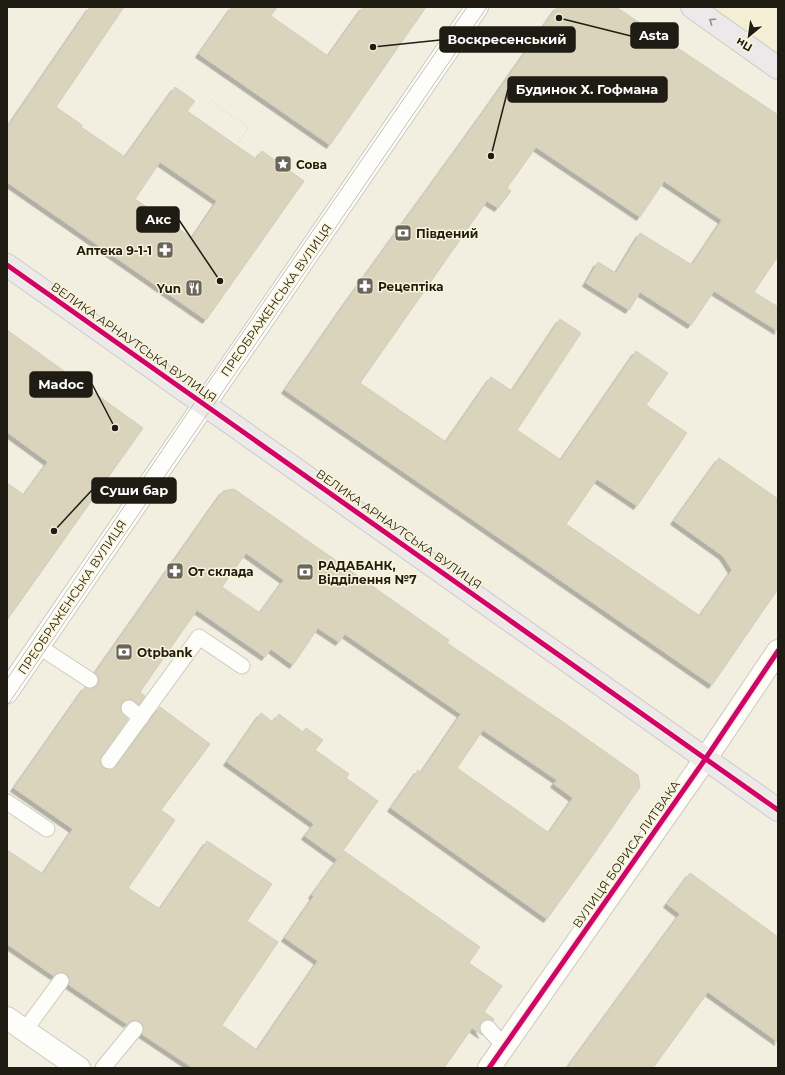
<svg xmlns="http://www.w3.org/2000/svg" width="785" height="1075" font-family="Montserrat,sans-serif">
<defs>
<filter id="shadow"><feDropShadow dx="-3.5" dy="3.5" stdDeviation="0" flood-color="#0004"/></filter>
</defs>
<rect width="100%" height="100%" fill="#f2efe0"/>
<path fill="#f3eed4" d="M695,7H778V66Z"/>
<path fill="#d9d4bb" stroke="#d0cdc1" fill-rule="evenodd" filter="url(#shadow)" d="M90,7H124L56,107L82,125L81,127L125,157L175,87L195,101L187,111L256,159L262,151L304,181L206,320L7,182V128ZM160,162L217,201L192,238L135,199Z
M232,7H277L271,16L328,56L363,7H426L330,145L199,54Z
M557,7H616L778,115V256L754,292L778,307V331L714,291L691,325L640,292L629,310L586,283L598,262L616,273L640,233L692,265L722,220L664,181L640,217L536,147L507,188L511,191L498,208L487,201L360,383L446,442L491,377L512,391L560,319L581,333L517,430L561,460L636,351L668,373L646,405L687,433L659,474L637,506L597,479L566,524L700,616L732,570L723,556L674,521L719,458L778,499V589L712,685L285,390L346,302L487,107Z
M7,330L143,428L7,620V483L24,495L48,462L7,432Z
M234,489L449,640L447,643L563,722L638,775L640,787L593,855L547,919L391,808L418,770L421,773L461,714L345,634L339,642L318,628L293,665L271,649L265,657L197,610L140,692L145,696L139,705L130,699L126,700L122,703L120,707L121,711L128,719L102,756L100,760L101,764L104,768L108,770L112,769L116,766L160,707L210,744L161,810L175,820L128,888L160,909L207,841L272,884L247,921L278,942L222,1025L257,1050L318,961L285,938L314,896L312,895L344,851L480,947L469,963L502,986L484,1012L494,1019L493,1021L487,1019L482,1022L479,1026V1029L482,1035L472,1028L444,1068H193L142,1034L144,1026L140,1022L137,1020H132L127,1024L69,985V978L66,974L62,972L58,973L54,976L7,944V850L43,874L73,829L14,788L85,687L90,689L94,688L97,685L99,680L98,676L95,673L223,491ZM246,553L284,580L260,613L222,587ZM483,730L557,780L554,784L573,798L549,833L457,768Z
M261,713L273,722L279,714L303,732L306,728L323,740L315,750L349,774L346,778L378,801L337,859L305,836L314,824L227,762Z
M690,873L778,937V1042L708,992L653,1068H567L680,914L667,904Z"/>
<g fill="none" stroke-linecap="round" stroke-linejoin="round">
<g stroke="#cdcabe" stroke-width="17">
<path id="service" d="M38,646L90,680
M129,708L141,718
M109,761L199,637L242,666
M7,802L47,829
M488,1028L504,1046
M25,1030L61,981
M103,1068L135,1029"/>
</g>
<g stroke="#cdcabe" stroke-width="24">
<path id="minor" d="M7,1018L79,1068
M489,1068L706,758L778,651"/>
</g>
<g stroke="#cdcabe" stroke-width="24">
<path id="secondary" d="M7,692L477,7"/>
</g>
<g stroke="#cdccc5" stroke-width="24">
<path id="primary" d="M692,7L778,68
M7,265L778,810"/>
</g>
<path stroke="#e1e1dc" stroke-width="2.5" stroke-dasharray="1 3" stroke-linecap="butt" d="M211,101L249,128L236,145"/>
<use href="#service" stroke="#fdfdfa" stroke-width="15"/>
<use href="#minor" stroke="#fdfdfa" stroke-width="22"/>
<use href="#secondary" stroke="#fdfdfa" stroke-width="22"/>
<use href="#primary" stroke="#ebe9ea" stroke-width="22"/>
<path stroke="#c0bfbb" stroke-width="1" d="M7,679L197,399L467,7
M7,706L487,7"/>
<g stroke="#faf4d8" stroke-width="8">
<path id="cycleway" d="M7,265L778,810
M489,1068L706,758L778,651"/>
</g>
<use href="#cycleway" stroke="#d6006c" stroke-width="5"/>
</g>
<defs><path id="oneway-chevron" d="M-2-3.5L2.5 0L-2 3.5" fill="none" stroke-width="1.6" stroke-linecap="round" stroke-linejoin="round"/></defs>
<use stroke="#8f8d89" href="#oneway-chevron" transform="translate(712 21) rotate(-145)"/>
<defs>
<g id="sight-square" transform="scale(0.9)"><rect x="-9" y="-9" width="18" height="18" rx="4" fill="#69665b" stroke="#faf4d8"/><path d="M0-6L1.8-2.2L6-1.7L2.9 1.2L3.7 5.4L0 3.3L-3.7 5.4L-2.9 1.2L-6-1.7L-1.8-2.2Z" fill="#fff"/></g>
<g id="bank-square" transform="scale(0.9)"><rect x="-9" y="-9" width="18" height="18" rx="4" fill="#69665b" stroke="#faf4d8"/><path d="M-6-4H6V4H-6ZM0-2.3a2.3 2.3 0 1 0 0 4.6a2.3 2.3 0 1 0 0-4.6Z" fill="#fff"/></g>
<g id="pharmacy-square" transform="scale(0.9)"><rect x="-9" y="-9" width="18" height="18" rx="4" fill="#69665b" stroke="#faf4d8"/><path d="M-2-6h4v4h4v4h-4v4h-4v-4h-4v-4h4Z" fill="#fff"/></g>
<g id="restaurant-square" transform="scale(0.9)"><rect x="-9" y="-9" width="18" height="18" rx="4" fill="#69665b" stroke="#faf4d8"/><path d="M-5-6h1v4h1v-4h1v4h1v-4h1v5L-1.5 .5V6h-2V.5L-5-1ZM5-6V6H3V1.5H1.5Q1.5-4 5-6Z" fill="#fff"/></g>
</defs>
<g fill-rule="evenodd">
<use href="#sight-square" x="283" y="164"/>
<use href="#bank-square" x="403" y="233"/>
<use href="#pharmacy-square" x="165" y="250"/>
<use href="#pharmacy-square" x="365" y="286"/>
<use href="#restaurant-square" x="194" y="288"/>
<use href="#pharmacy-square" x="175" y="571"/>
<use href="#bank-square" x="305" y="572"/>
<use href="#bank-square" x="124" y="652"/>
</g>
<g text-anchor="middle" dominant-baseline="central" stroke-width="3" stroke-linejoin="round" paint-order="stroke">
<g font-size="12" font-weight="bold" fill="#1f1d13" stroke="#faf4d8" text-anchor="start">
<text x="296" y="164">Сова</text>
<text x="416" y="233">Південий</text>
<text x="152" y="250" text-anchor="end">Аптека 9-1-1</text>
<text x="378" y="286">Рецептіка</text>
<text x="181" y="288" text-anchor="end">Yun</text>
<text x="318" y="565">РАДАБАНК,<tspan x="318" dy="14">Відділення №7</tspan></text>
<text x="188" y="571">От склада</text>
<text x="137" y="652">Otpbank</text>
</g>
<g font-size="12" fill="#1f1d13" stroke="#faf4d8">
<text transform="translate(276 300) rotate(-55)">ПРЕОБРАЖЕНСЬКА ВУЛИЦЯ</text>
<text transform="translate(134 342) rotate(35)">ВЕЛИКА АРНАУТСЬКА ВУЛИЦЯ</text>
<text transform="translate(399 529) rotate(35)">ВЕЛИКА АРНАУТСЬКА ВУЛИЦЯ</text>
<text transform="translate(72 597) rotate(-56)">ПРЕОБРАЖЕНСЬКА ВУЛИЦЯ</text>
<text transform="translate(626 854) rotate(-55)">ВУЛИЦЯ БОРИСА ЛИТВАКА</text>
</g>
</g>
<path fill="none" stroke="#1f1d13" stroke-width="1.5" d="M559 18L631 36M373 47L440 40M491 156L508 89M220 281L179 220M115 428L92 384M54 531L92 490"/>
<g fill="#1f1d13" stroke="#faf4d8" stroke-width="1.5">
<circle cx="559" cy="18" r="4"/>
<circle cx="373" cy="47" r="4"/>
<circle cx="491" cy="156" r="4"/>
<circle cx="220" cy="281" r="4"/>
<circle cx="115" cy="428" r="4"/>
<circle cx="54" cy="531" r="4"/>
</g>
<g fill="#1f1d13" stroke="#1f1d13" stroke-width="1.5">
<rect x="631" y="23" width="47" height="25" rx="4"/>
<rect x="440" y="27" width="135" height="25" rx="4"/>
<rect x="508" y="77" width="159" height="25" rx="4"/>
<rect x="137" y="207" width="42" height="25" rx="4"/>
<rect x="30" y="372" width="62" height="25" rx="4"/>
<rect x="92" y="478" width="84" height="25" rx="4"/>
</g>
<g font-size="13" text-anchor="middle" font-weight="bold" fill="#fff">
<text x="654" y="40">Asta</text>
<text x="507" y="44">Воскресенський</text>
<text x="587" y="94">Будинок Х. Гофмана</text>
<text x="158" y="224">Акс</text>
<text x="61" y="389">Madoc</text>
<text x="134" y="495">Суши бар</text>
</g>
<rect width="785" height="1075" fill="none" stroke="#1f1d13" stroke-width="16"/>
<g transform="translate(749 36) rotate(209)" stroke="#faf4d8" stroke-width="3" paint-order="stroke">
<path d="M0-3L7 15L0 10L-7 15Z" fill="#1f1d13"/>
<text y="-6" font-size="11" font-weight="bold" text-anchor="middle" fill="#1f1d13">Пн</text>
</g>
</svg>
